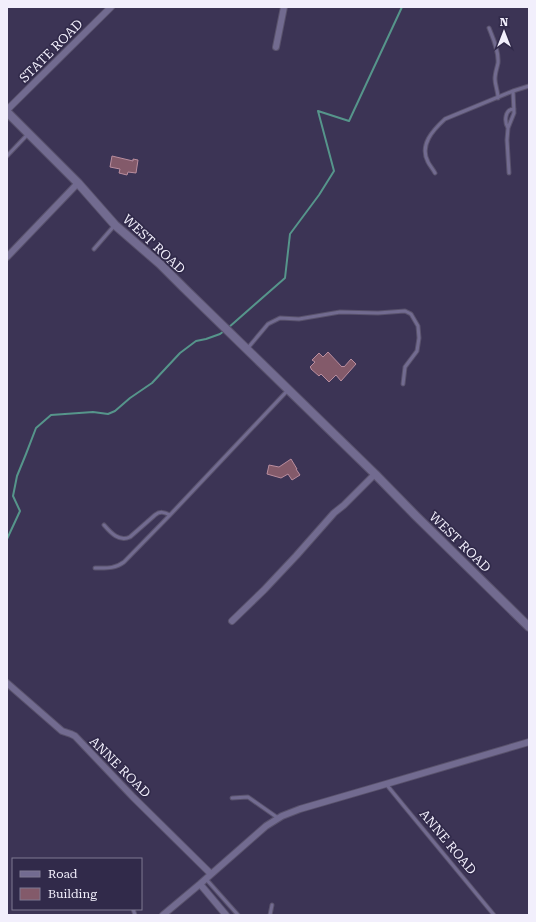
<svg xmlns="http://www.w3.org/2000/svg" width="536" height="922" font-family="'Roboto Serif',serif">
<rect width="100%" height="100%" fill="#3c3455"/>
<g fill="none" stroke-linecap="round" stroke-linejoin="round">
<path stroke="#56958b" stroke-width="2" d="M228,328L285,278L290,234L319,195L334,171L318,111L349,121L402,7
M7,539L20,511L13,496L17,476L26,454L36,428L51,415L93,412L108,414L115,411L130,398L152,383L180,353L196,341L206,339L220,334L224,331"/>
</g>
<path fill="#835a6a" stroke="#b98d9e" d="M112,156L133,161V159L138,160L136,173L128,172L127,175L119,173L120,169L110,167Z
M328,352L342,367L343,366L344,367L351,359L356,364L341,381L336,375L329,382L321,374L319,376L311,369V368L310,367L315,362L312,360L319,353L323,357Z
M291,459L297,469H296L300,475L292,480L288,474L281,478L267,474L269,465L279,467Z"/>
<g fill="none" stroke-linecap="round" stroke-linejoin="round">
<g stroke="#59526c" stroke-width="5">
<path id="service" d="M489,28C493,38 499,51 498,63C497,68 495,73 495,79C495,85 498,91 498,98
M508,128C504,121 505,109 514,109
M7,156L28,134
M435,173C433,169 430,166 428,162C419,145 433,130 445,119L513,91L529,86
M509,173L507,140L508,128L514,113L513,91
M94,249L114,226
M247,349L268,324L280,318L299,319L340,312L378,313L405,311L411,314L418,326L419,338L417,351L405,367L403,384
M104,525C111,533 119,542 130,537L155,515C160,511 164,512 170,515
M95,568C106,568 115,569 124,562L170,515L288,390
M386,784L404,806L494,915
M232,798L248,797L278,818
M206,879L238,915
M133,909L135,915
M270,915L272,905"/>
</g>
<g stroke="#59526c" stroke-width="8">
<path id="minor" d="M276,47L284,7
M7,110L111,7
M7,257L78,183
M232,621L264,590L296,556L334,513L344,505L375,474
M7,683L62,731L71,734L75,736L133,797L211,874
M200,884L226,915
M163,915L200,884L266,826L282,816L300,809L386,784L529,742"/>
</g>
<g stroke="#59526c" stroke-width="10">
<path id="tertiary" d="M7,112L78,183L115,225L160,264L184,288L375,474L416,516L529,627"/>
</g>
<use href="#service" stroke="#726b90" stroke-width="3"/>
<use href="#minor" stroke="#726b90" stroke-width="6"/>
<use href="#tertiary" stroke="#726b90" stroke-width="8"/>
</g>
<g text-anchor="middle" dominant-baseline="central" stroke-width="3.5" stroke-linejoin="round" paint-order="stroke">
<g font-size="13" fill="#f2effc" stroke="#312a4a">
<text transform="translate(51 51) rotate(-45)">STATE ROAD</text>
<text transform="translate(154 244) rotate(43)">WEST ROAD</text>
<text transform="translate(460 542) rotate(44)">WEST ROAD</text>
<text transform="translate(120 767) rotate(45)">ANNE ROAD</text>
<text transform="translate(448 842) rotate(50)">ANNE ROAD</text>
</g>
</g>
<rect width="536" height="922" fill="none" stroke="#f2effc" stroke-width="16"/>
<rect x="12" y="858" width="130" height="52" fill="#312a4a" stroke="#7e7991"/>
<rect x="20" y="871" width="20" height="6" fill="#726b90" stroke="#7e7991"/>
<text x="48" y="878" font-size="12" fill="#f2effc">Road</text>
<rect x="20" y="888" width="20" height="12" fill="#835a6a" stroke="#7e7991"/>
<text x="48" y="898" font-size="12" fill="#f2effc">Building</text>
<g transform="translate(504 32)" stroke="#312a4a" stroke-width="3" paint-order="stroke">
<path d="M0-3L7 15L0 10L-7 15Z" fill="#f2effc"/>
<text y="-6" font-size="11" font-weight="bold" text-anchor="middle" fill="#f2effc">N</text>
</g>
</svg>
